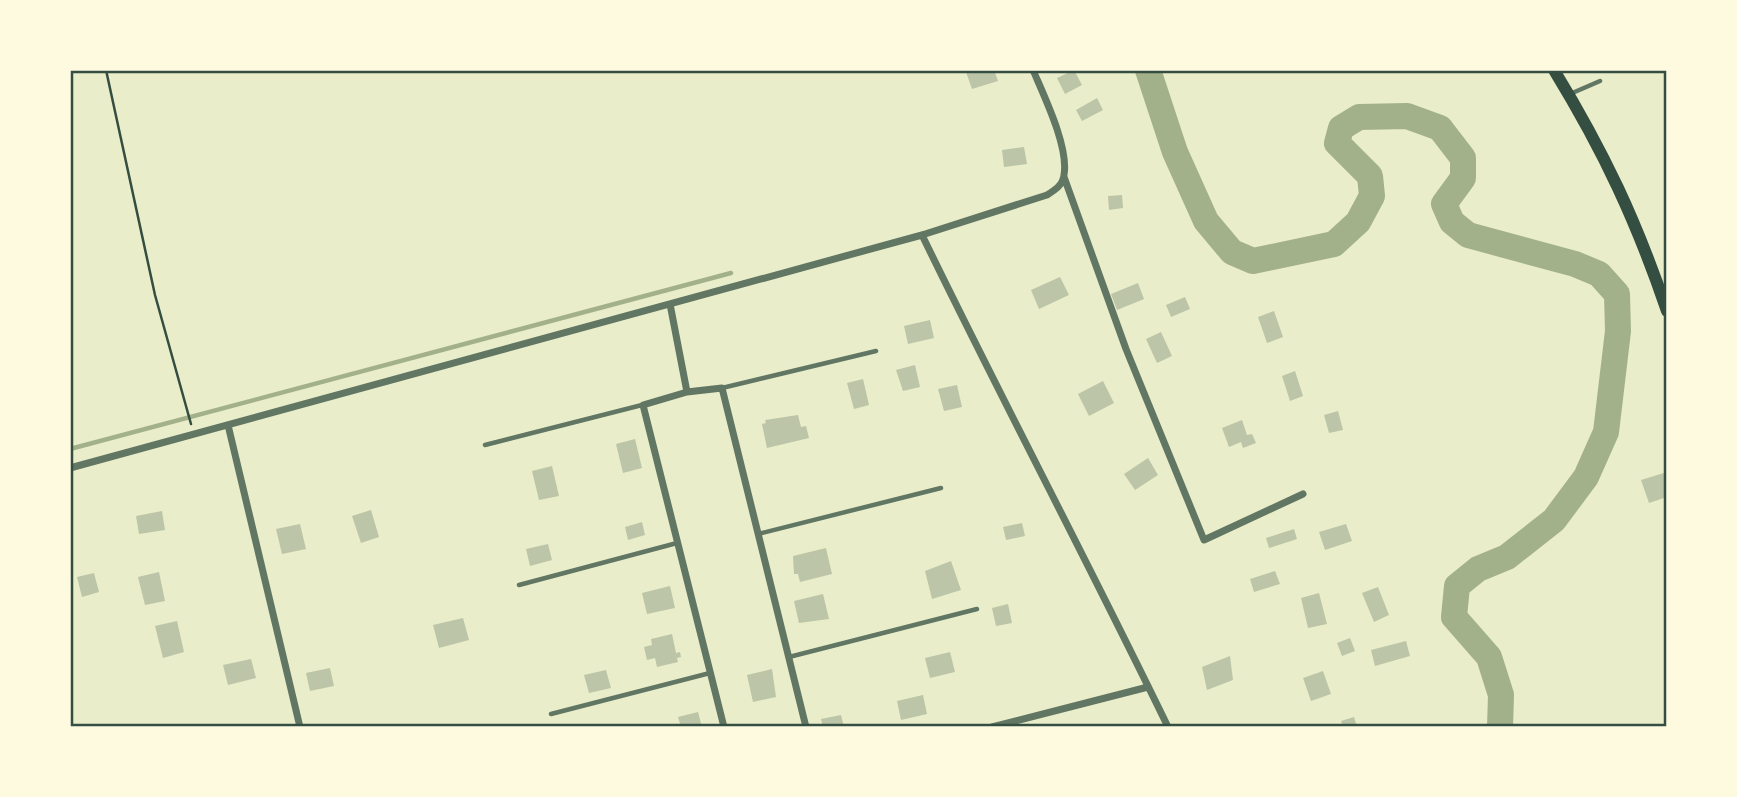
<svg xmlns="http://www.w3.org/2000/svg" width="1737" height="797" font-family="Mulish,sans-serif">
<rect width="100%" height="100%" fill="#e9edc9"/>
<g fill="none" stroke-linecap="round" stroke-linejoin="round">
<path stroke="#a3b18a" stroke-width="4.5" d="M70,449L731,273"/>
<path stroke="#a3b18a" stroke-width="26" d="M1148,70L1175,152L1206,221L1232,252L1253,261L1334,244L1358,222L1372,196L1370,176L1337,143L1341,128L1359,117L1407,116L1440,128L1463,158V178L1444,204L1452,222L1468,235L1575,264L1599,274L1617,294L1618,331L1606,432L1586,477L1554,520L1507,557L1478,569L1457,586L1454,617L1489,657L1501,695L1500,727"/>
</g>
<path fill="#bcc5a7" d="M974,70H994L998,81L972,89L966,72Z
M1074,70L1082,85L1065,94L1057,78Z
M1097,98L1103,110L1082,121L1076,110Z
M1024,147L1027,164L1004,167L1002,150Z
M1122,195L1123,208L1109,210L1108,196Z
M1060,277L1069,295L1039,309L1031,290Z
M1138,283L1144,299L1117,310L1111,294Z
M1185,297L1190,309L1171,317L1166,305Z
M1274,311L1283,337L1267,343L1258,317Z
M930,320L934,338L908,344L904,326Z
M1161,332L1172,356L1157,363L1146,339Z
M915,365L920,387L903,391L896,370Z
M1295,371L1303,396L1290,401L1282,376Z
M863,379L869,405L854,409L847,383Z
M1103,381L1114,403L1089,416L1078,394Z
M957,385L962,407L944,411L938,389Z
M1338,411L1343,430L1329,433L1324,415Z
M798,415L801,427L806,426L809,438L767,448L762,424L766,423L765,420Z
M1242,420L1247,435L1252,434L1256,443L1243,448L1241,442L1229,447L1222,428Z
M635,439L642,468L623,473L616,444Z
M1148,458L1158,475L1135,490L1124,474Z
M552,466L559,496L539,500L532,471Z
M1667,472V497L1649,503L1641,480Z
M371,510L379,537L361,543L352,516Z
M162,511L165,530L139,534L136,516Z
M642,522L645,535L628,540L625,527Z
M1022,523L1025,536L1006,540L1003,527Z
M300,524L306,549L282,554L276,529Z
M1346,524L1352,541L1325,550L1319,532Z
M1294,529L1297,539L1269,548L1266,538Z
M548,544L552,560L530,566L526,549Z
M826,548L832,574L800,582L798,574H794L793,556Z
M951,561L961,590L932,599L925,571Z
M1275,571L1280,584L1254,592L1250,579Z
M159,572L165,601L145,605L138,577Z
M94,573L99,592L82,597L77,577Z
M670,586L675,608L647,614L642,593Z
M1378,587L1389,615L1374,622L1362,593Z
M1319,593L1327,624L1308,628L1301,598Z
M823,594L829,619L799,623L794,601Z
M1008,604L1012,623L996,626L992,608Z
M463,618L469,640L439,648L433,625Z
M177,621L184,652L163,658L155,626Z
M672,634L676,653L680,652L681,657L677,658L678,662L657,667L655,658L647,660L644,647L652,645L651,639Z
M1350,638L1355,651L1342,656L1337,643Z
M1406,641L1410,656L1375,666L1371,650Z
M950,652L955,672L930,678L925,658Z
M1230,656L1233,680L1207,690L1202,667Z
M251,659L256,678L228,685L223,665Z
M330,668L334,686L310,691L306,673Z
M772,669L776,697L753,702L747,675Z
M606,670L611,688L589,693L584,675Z
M1323,671L1331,694L1311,701L1303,678Z
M923,695L927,714L901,720L897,701Z
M698,712L702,727H681L678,717Z
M841,715L844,727H823L821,719Z
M1354,717L1357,727H1343L1341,721Z"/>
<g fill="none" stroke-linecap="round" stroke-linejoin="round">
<path stroke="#344e41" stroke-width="2.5" d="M106,70L155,295L191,424"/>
<path stroke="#617663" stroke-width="4.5" d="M1570,94L1600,81
M722,388L876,351
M485,445L642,405
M758,534L941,488
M519,585L677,543
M789,657L977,609
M551,714L710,673"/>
<path stroke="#617663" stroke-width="7" d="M1064,177L1126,349L1204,540L1303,494
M922,235C1002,400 1088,562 1168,727
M670,304L687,392L722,388L806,727
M687,392L643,405L724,727
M228,425L300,727
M70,468L922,235L1047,195C1055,190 1063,185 1064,175C1069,147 1044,96 1033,70
M992,727L1148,687"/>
<path stroke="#344e41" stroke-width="12" d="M1554,70C1604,152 1636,220 1667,311"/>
</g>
<rect width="1737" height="797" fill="none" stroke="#fefae0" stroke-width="144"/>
<rect x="72" y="72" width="1593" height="653" fill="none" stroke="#344e41" stroke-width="2.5"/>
</svg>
